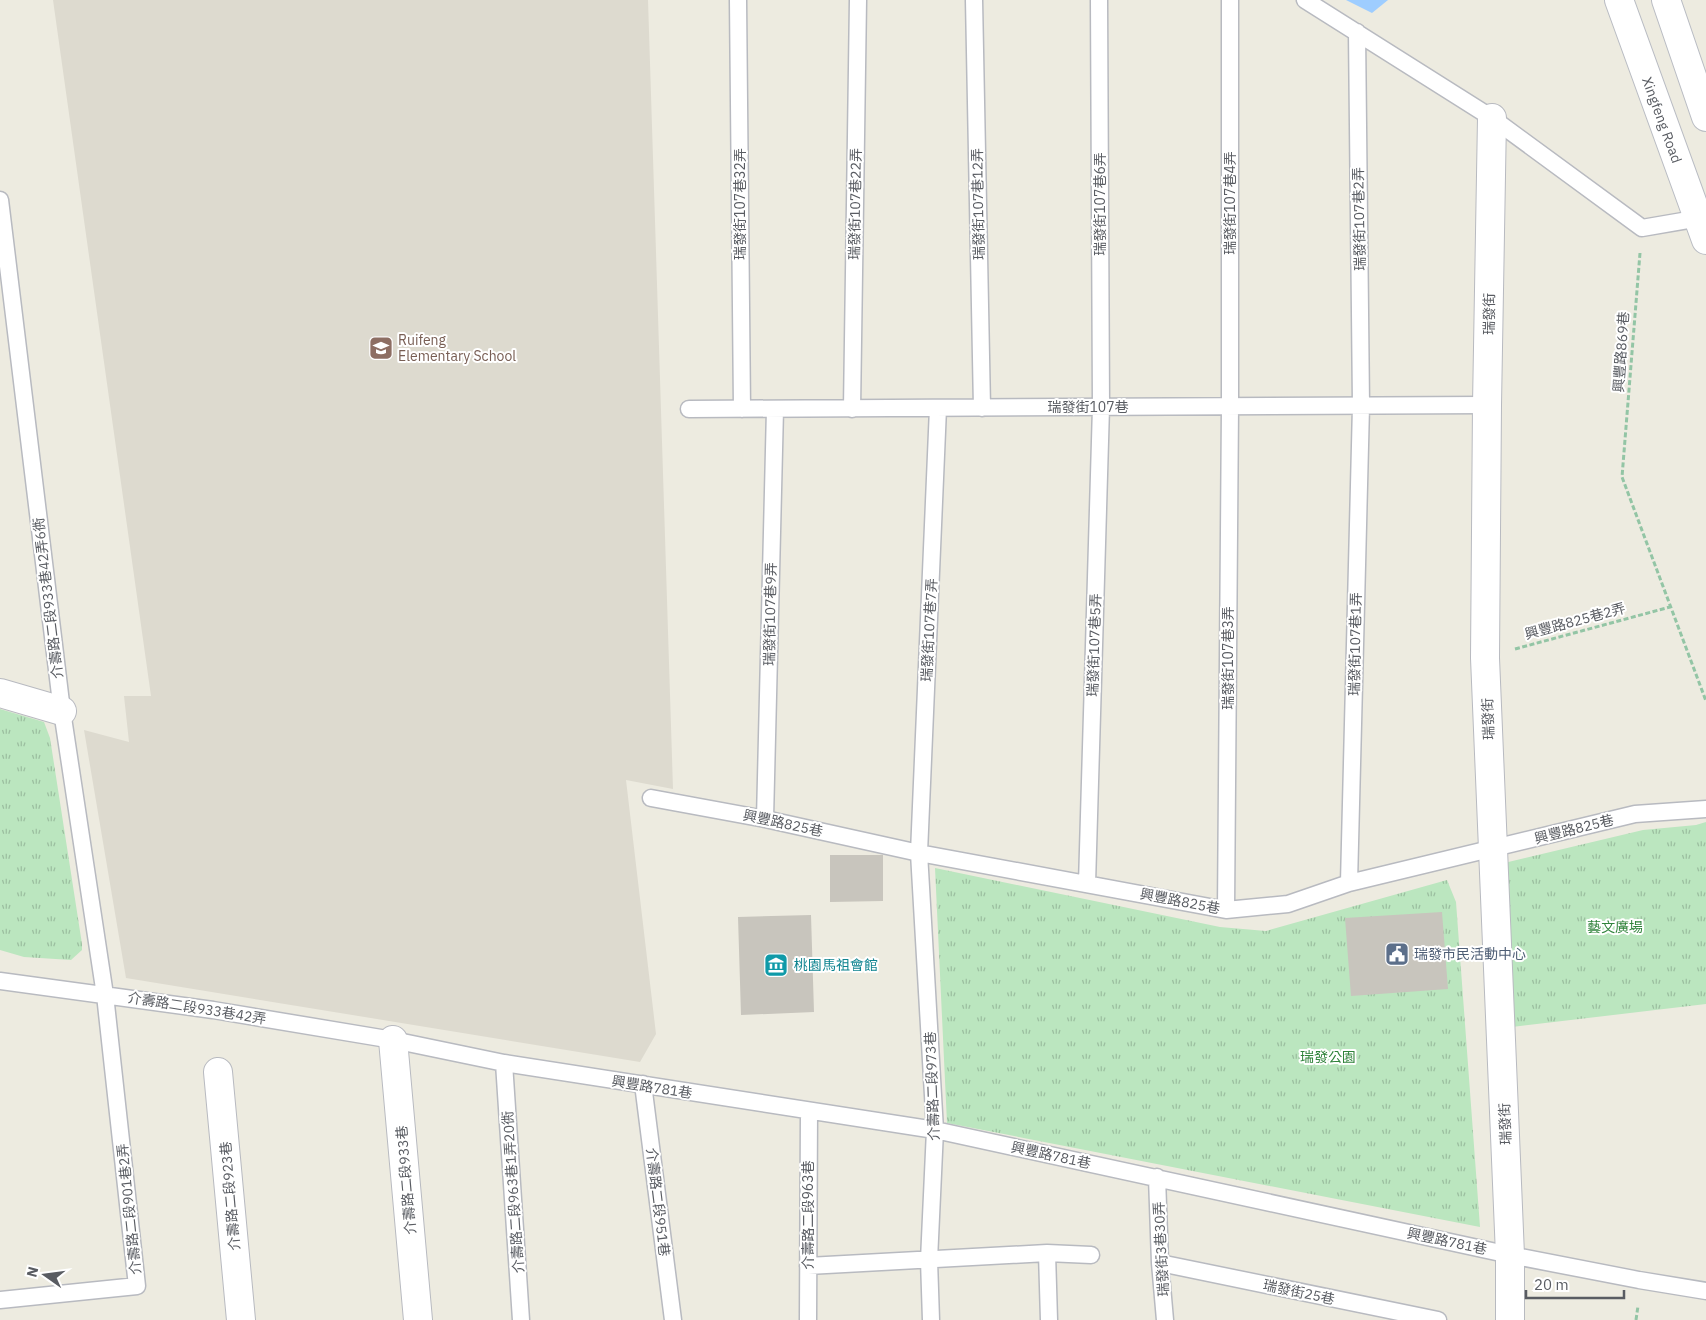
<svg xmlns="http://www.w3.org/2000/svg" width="1706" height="1320" font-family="'IBM Plex Sans','Noto Sans TC',sans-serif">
<defs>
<pattern id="grass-tufts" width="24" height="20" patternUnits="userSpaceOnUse" patternTransform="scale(1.25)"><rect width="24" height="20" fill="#bbe6bf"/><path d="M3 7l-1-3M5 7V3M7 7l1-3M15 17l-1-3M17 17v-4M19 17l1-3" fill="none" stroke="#9bbe9f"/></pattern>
</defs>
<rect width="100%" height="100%" fill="#edebe0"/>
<path fill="#dddacf" d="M53,0H648L673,789L626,780L656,1034L640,1062L126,978L84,730L129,742L124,696H151Z"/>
<path fill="url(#grass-tufts)" d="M0,709L44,722L50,738L82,944V950L71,960L24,957L0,950Z
M1706,822V1004L1512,1027L1500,864L1643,830L1696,825Z
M935,868L1220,927L1266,931L1447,880L1456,902L1480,1227L947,1123Z"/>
<path fill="#9ecdff" d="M1346,0H1388L1372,13Z"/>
<path fill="#c8c5bd" d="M830,855H883V901L830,902Z
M1442,912L1448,989L1351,996L1345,918Z
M811,915L814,1012L741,1015L738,917Z"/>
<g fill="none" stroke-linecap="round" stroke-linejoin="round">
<g stroke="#b8bac0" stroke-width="19">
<path id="lane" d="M738,0L742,409
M974,0L982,408
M1305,0L1492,118L1642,228L1706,217
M0,200L62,711L105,995L137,1286L0,1300
M689,409L1487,405
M852,409L858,0
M651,798L765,819L919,853L1226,910L1288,904L1349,883L1635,814L1706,809
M765,819L775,409
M1349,883L1361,406L1357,32
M1087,884L1101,407L1099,0
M1226,910L1230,406V0
M0,981L213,1010L393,1040L504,1063L935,1130L1510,1255L1639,1280L1706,1291
M504,1063L521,1320
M643,1084L673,1320
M1157,1177L1160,1263L1165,1320
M1047,1253L1049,1320
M1160,1263L1438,1320
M808,1266L1047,1253L1091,1255
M808,1320L809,1111
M931,1320L929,1260L935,1130L919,853L938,408"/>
</g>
<g stroke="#b8bac0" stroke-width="30">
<path id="street" d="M1492,118L1487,405L1485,658L1510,1255V1320
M0,693L62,711
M393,1040L418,1320
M218,1072L241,1320"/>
</g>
<g stroke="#b9bcc3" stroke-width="30">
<path id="secondary" d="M1619,0L1706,240
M1666,0L1706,117"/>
</g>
<path stroke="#93c5a5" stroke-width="3" stroke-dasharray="5 2.5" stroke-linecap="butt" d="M1640,253L1622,477L1706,701
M1515,649L1670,607
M1636,1320L1638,1306"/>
<use href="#lane" stroke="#fff" stroke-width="16"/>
<use href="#street" stroke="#fff" stroke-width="28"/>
<use href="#secondary" stroke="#fff" stroke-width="28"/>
</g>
<defs>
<g id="school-square" transform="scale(1.25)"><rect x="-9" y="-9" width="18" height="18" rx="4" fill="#8d6e63" stroke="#fff"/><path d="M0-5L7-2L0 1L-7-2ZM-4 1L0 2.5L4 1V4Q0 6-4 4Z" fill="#fff"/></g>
<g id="civic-square" transform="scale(1.25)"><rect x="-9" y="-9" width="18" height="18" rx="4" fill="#5c6f8a" stroke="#fff"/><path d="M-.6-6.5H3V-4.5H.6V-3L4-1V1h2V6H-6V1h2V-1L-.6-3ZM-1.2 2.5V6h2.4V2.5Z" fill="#fff"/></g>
<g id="museum-square" transform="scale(1.25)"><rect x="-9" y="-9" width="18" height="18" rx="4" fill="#0f9aa8" stroke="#fff"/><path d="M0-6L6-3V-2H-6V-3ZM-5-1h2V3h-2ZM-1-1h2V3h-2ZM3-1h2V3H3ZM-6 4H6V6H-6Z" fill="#fff"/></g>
</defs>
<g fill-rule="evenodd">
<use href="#school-square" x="381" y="348"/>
<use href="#civic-square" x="1397" y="954"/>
<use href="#museum-square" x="776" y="965"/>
</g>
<g text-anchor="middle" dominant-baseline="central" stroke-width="4" stroke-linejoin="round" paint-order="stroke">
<g font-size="14" fill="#595c62" stroke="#fff">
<text transform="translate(1662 120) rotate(70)">Xingfeng Road</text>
<text transform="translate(1230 203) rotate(-90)">瑞發街107巷4弄</text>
<text transform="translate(740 204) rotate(-90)">瑞發街107巷32弄</text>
<text transform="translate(855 204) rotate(-89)">瑞發街107巷22弄</text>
<text transform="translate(978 204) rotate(-91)">瑞發街107巷12弄</text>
<text transform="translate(1100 204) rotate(-90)">瑞發街107巷6弄</text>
<text transform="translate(1359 219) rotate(-91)">瑞發街107巷2弄</text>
<text transform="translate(1489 314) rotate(-89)">瑞發街</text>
<text transform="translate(1621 352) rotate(-86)">興豐路869巷</text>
<text x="1088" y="407">瑞發街107巷</text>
<text transform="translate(48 598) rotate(-97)">介壽路二段933巷42弄6衖</text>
<text transform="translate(770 614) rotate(-89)">瑞發街107巷9弄</text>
<text transform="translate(1575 621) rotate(-15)">興豐路825巷2弄</text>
<text transform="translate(929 630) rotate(-87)">瑞發街107巷7弄</text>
<text transform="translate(1355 644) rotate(-89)">瑞發街107巷1弄</text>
<text transform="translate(1094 645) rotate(-88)">瑞發街107巷5弄</text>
<text transform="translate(1228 658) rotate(-90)">瑞發街107巷3弄</text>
<text transform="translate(1488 719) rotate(-92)">瑞發街</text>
<text transform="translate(783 823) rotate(12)">興豐路825巷</text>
<text transform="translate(1574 829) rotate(-14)">興豐路825巷</text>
<text transform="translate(1180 901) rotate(11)">興豐路825巷</text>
<text transform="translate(197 1008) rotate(9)">介壽路二段933巷42弄</text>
<text transform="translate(932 1086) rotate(-92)">介壽路二段973巷</text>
<text transform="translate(652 1087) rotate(9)">興豐路781巷</text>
<text transform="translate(1505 1124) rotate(-92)">瑞發街</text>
<text transform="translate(1051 1155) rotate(12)">興豐路781巷</text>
<text transform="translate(406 1180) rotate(-95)">介壽路二段933巷</text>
<text transform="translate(513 1192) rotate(-94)">介壽路二段963巷1弄20衖</text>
<text transform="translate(230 1196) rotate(-95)">介壽路二段923巷</text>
<text transform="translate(658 1202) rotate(83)">介壽路二段951巷</text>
<text transform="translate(129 1209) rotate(-96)">介壽路二段901巷2弄</text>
<text transform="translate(808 1215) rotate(-90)">介壽路二段963巷</text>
<text transform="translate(1447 1241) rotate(12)">興豐路781巷</text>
<text transform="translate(1161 1249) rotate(-93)">瑞發街3巷30弄</text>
<text transform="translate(1299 1292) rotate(12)">瑞發街25巷</text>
</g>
<g font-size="14" fill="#785e54" stroke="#fff" text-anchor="start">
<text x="398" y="340">Ruifeng<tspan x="398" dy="16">Elementary School</tspan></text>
</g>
<g font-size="14" fill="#30833b" stroke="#fff">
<text x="1615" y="927">藝文廣場</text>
<text x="1328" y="1057">瑞發公園</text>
</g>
<g font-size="14" fill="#4e5e75" stroke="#fff" text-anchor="start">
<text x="1414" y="954">瑞發市民活動中心</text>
</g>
<g font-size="14" fill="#0d838f" stroke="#fff" text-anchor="start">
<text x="794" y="965">桃園馬祖會館</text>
</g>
</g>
<g transform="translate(45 1275) rotate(284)" stroke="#ffffff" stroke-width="4" paint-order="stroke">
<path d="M0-4L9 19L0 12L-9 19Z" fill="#595c62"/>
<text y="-8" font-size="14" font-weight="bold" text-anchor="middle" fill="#595c62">N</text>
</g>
<path d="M1526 1290v8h98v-8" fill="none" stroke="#595c62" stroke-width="2.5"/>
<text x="1534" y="1290" font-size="15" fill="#595c62" stroke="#ffffff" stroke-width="4" paint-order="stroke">20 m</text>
</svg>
